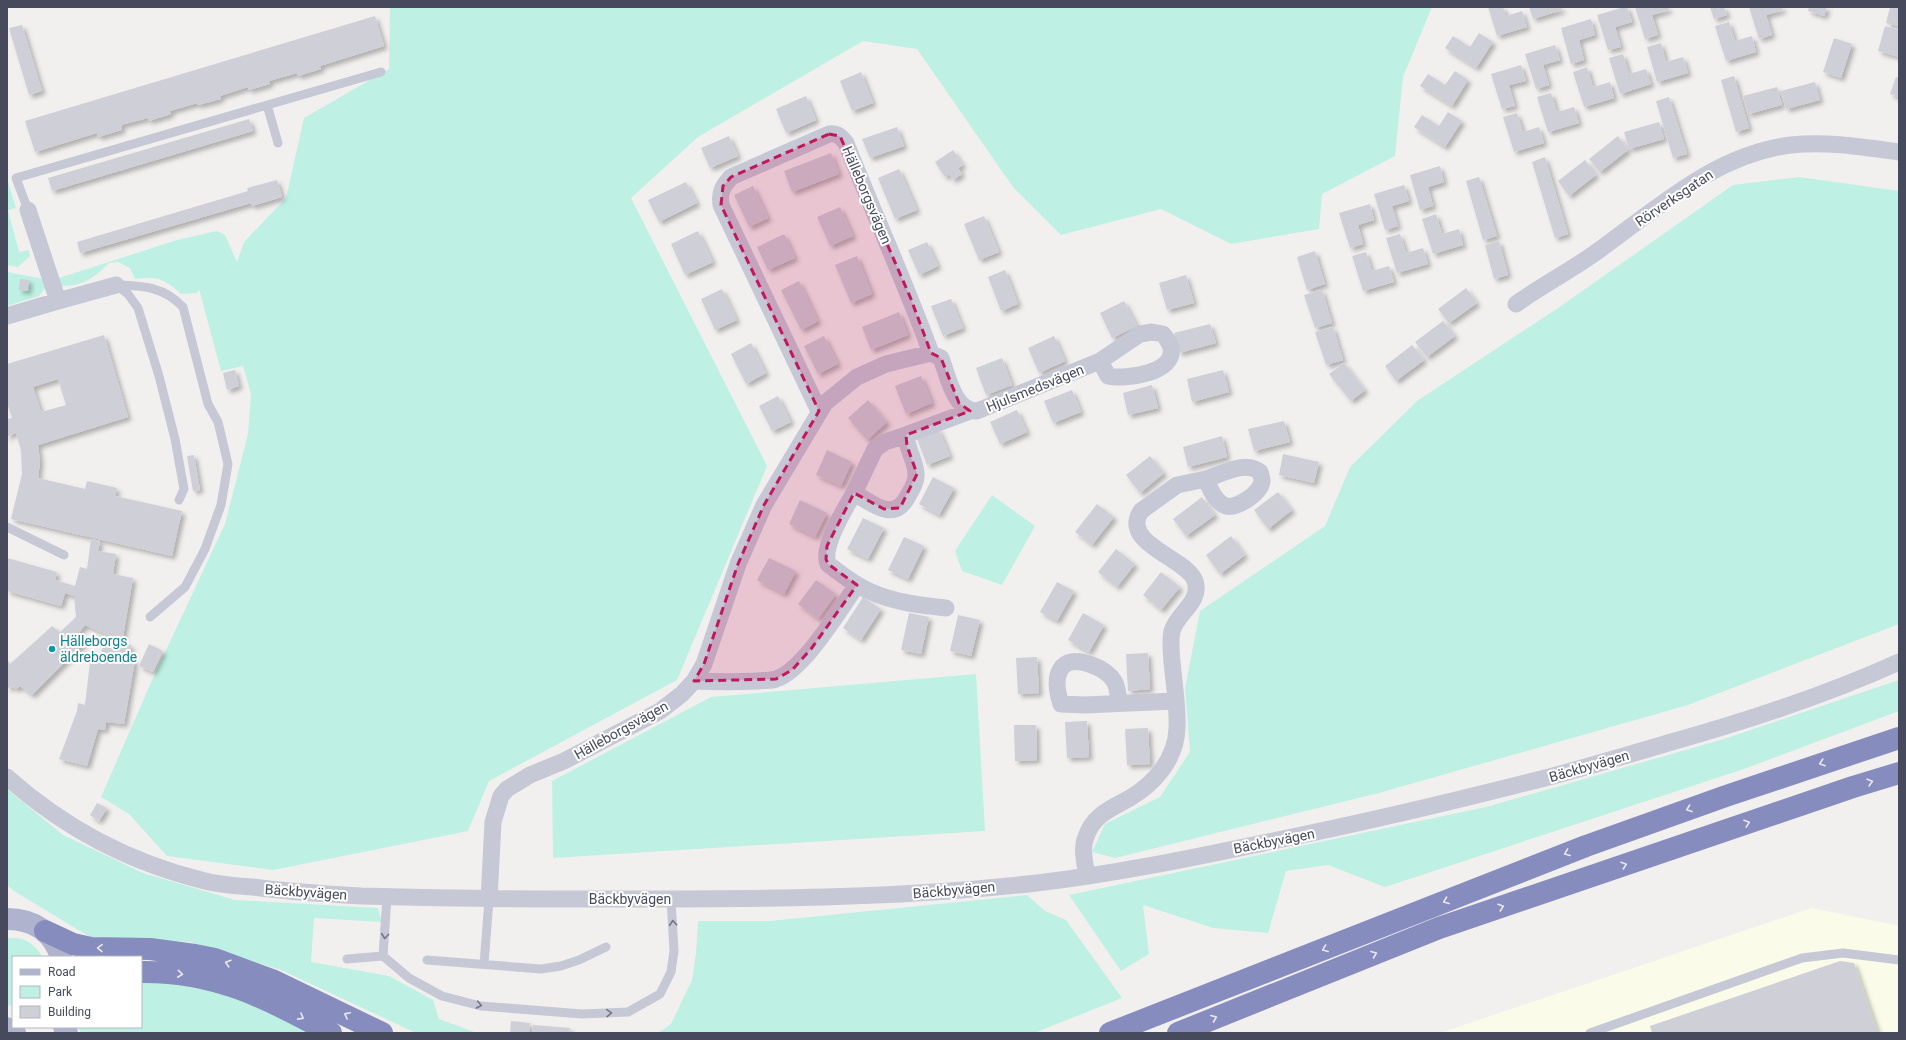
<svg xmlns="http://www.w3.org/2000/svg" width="1906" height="1040" font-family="Roboto,sans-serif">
<defs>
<filter id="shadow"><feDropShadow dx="3.5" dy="3.5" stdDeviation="2" flood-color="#0004"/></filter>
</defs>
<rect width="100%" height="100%" fill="#f2f0ef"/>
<path fill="#fafce9" d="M1812,908L1899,926V1033H1440Z"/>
<path fill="#bef0e4" d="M390,7H1432L1403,77L1395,156L1322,194L1319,229L1231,244L1161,209L1061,235L1013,187L917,49L863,41L698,137L631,198L767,466L677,680L489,781L468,831L273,870L167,856L129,814L101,797L153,678L225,524L248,434L251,394L243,366L221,371L199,289L197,293L181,294C165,279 158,276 135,279L130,268L118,262L109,263C96,277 81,287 62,286L59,278L177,240L217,231L225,235L237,262L244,242L286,198L304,118L389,69Z
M1799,177L1899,191V624L1688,705L1379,793L1115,858L1092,852L1105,824L1160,797L1190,752L1185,688L1200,611L1325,526L1350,467L1417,401L1561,306L1733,185Z
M7,179L16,208L8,210L19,252L29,250L30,256L18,267L7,265Z
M7,272L44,279L45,288L39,296L7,306Z
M992,495L1035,526L1002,585L962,571L955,551Z
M976,674L985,831L553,858L552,781L711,697Z
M1899,680V711L1744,769L1385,887L1328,865L1286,871L1268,933L1213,928L1143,905L1149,954L1121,971L1069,895L1486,807L1724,739Z
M7,789L63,835L143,873L235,900L378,908L382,922L314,918L311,962L389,976L433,1000L439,1019L477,1033H416L281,970L191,942L90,937L14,891L7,885Z
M1027,895L1045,911L1066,920L1122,998L1034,1033H658L671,1024L692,980L696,953L698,921H770Z
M7,938C23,936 35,943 42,957H13V1005L7,1006Z
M141,978L227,991L314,1033H81L78,1027H141Z"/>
<path fill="#cfcfd7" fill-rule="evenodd" filter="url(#shadow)" d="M1488,7H1503L1506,16L1522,11L1527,27L1497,36Z
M1529,7H1561L1562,10L1533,19Z
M1624,7H1627L1632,22L1615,27L1621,47L1608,50L1597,15Z
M1635,7H1668L1669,10L1652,15L1658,35L1645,39Z
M1710,7H1724L1727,15L1714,19Z
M1749,7H1782L1783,10L1766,15L1772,35L1759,39Z
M1809,7H1827L1824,16L1808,11Z
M1890,7H1899V26L1886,23Z
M375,16L384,46L320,66L321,69L298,76L297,73L269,81L270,84L249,90L248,87L220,96L221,99L198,105L197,103L170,111L171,114L149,121L148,118L121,125L122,130L98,137L97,133L35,152L25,121Z
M1591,19L1595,35L1579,40L1584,60L1571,64L1561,28Z
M1729,22L1735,41L1752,36L1756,52L1726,61L1715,26Z
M22,25L42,91L29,95L9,28Z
M1885,26L1899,30V57L1878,51Z
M1479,33L1493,42L1476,68L1445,48L1453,36L1470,47Z
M1834,38L1852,44L1841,78L1823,72Z
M1661,43L1666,62L1683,57L1688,73L1657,82L1647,47Z
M1555,45L1560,60L1543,65L1549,85L1536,89L1525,54Z
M1623,54L1629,74L1646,69L1651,84L1620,94L1609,58Z
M1521,65L1526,81L1509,85L1515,106L1502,109L1491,74Z
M1587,67L1593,87L1610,82L1614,98L1584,107L1573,72Z
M1455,71L1468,80L1452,106L1420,86L1428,74L1445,85Z
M861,72L873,103L852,111L840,81Z
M1734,76L1749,128L1736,132L1721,80Z
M1896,77L1899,78V97L1890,94Z
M1815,82L1820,100L1786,109L1781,91Z
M1777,87L1782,105L1748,114L1743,96Z
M1551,93L1557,112L1574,107L1579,123L1548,132L1537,97Z
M806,96L816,120L786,133L776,109Z
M1669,97L1687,154L1673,158L1656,101Z
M1448,112L1462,121L1445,147L1414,127L1422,115L1439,126Z
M1517,113L1523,132L1539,127L1544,143L1514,152L1503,117Z
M249,119L253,131L52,191L48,178Z
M1659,122L1664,139L1629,149L1624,132Z
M897,127L904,146L870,158L862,139Z
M729,136L738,156L710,168L701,148Z
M1618,136L1628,150L1600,172L1589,159Z
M953,150L963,165L958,168L962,174L953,180L949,174L945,177L935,162Z
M831,153L839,174L792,192L784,171Z
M1545,157L1568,234L1555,238L1532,162Z
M1585,160L1596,175L1569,196L1558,181Z
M1440,166L1444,182L1428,187L1433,206L1420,210L1410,175Z
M899,169L917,210L895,219L878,178Z
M1479,177L1497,236L1483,240L1466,181Z
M277,180L282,197L252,206L251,203L80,253L77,242L248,191L247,188Z
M686,182L697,203L659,222L648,200Z
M1404,185L1409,201L1392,206L1398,226L1385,230L1374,194Z
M753,186L768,218L749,227L734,195Z
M1370,204L1374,220L1358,225L1363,244L1350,248L1339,213Z
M840,207L853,236L830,246L817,217Z
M1436,214L1442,234L1459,229L1463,245L1433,254L1422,219Z
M984,216L999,252L979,260L964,224Z
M698,231L713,262L685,275L671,244Z
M784,234L795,258L768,270L757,247Z
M1400,234L1406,253L1423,248L1428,264L1397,273L1386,238Z
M1499,241L1508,275L1494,279L1485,245Z
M927,242L938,266L919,275L908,250Z
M1315,251L1325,284L1307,290L1297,257Z
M1366,252L1372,271L1389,266L1394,282L1363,291L1352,256Z
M857,256L872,294L851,303L835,265Z
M1005,270L1018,304L1001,311L988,277Z
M1186,275L1194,303L1167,310L1159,283Z
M20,279L29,280L28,291L19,290Z
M799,281L818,321L801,330L781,290Z
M1466,288L1477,303L1449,323L1438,309Z
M722,289L737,320L715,330L701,299Z
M1322,290L1332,323L1315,328L1304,295Z
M951,299L963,328L943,336L931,306Z
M1124,301L1137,326L1112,338L1100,313Z
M899,312L908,335L871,350L862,327Z
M1443,321L1455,336L1427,357L1415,342Z
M1210,324L1216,343L1179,353L1174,333Z
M1333,327L1343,360L1326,365L1315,332Z
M104,335L128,417L38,445L40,462L38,478L85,489L87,481L117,488L115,496L182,511L172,556L11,519L22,474L21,450L16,433L9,435L7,440V419L12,418L7,403V364ZM58,379L66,405L41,412L33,387Z
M824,336L838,364L818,374L804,346Z
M1054,336L1065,361L1039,373L1028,348Z
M751,343L766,373L746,384L731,354Z
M1412,345L1424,360L1396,381L1385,366Z
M1002,358L1012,385L986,395L976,368Z
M1344,363L1365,390L1351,401L1329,374Z
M235,370L239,386L227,390L223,373Z
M1223,370L1229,392L1192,402L1187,379Z
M921,376L932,403L906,414L895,386Z
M1152,385L1158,408L1128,415L1123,393Z
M1072,390L1081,412L1053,423L1044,401Z
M778,396L791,422L772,431L759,406Z
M868,400L887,422L867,440L848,418Z
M1017,410L1027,432L1000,444L990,422Z
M1284,421L1290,442L1254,451L1248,429Z
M938,428L950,456L927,465L916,436Z
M1222,436L1227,457L1188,467L1183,447Z
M827,450L852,462L841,486L816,475Z
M1283,454L1319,462L1314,483L1279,475Z
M194,455L200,490L193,491L187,456Z
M1150,456L1164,473L1140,493L1126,475Z
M933,477L954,488L939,515L919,504Z
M1278,492L1292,510L1268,529L1254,510Z
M1202,497L1215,515L1186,536L1173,519Z
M800,500L827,513L815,537L789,524Z
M1097,504L1114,517L1092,545L1075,532Z
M863,518L884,528L868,559L847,549Z
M1231,536L1245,555L1220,574L1206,555Z
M904,537L924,546L908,579L888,570Z
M91,539L100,541L98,551L116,554L113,574L133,578L122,643L131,645L129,659L135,660L124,724L106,722L105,730L98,729L87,766L59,759L77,711L78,703L85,705L91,653L101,654L105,634L85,625L78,634L85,642L32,695L20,686L16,689L11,686L7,689V659L10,664L52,626L60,632L76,617L74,596L65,593L61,606L7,591V558L57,572L55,580L75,586L80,567L87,569Z
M1116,549L1135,564L1117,587L1098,572Z
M769,558L796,571L784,594L757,580Z
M1161,572L1180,587L1161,610L1143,595Z
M816,580L836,594L818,619L798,604Z
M1057,582L1074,591L1057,621L1040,612Z
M863,597L881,609L861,640L843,628Z
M909,613L929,617L921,654L901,650Z
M1083,613L1104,625L1089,652L1068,640Z
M958,615L980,620L971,656L950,651Z
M149,644L163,651L153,672L139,666Z
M1148,653L1150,689L1128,691L1126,654Z
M1037,657L1039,693L1018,694L1016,658Z
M1087,721L1089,757L1067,758L1065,722Z
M1014,725H1036L1037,760L1015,761Z
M1148,728L1150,764L1127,765L1125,729Z
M97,803L107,808L99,821L90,815Z
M1840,961L1854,963L1878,1033H1652L1650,1026Z
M511,1021L530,1023L529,1033H510Z
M533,1025L570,1028L569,1033H532Z"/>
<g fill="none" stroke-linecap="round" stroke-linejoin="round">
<path stroke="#c6c8d6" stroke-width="9" d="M267,105L278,143
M28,210L16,178L381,72
M116,285C143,286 163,286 183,307L208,404L218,422L228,464L221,505L205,549L185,587L150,617
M116,285L128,294L138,308L159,376L175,439L184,489L179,500
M7,527L64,555
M387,897L383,956L409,978L442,996L481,1006L582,1014L628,1012L660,994L671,972L674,951L671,899
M347,959L383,956
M427,960L541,969L561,966L579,960L606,947
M484,964L489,900
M1590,1033L1802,958L1843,953L1899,960"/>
<path stroke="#c6c8d6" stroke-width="17" d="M58,301L116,285
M1516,304C1544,284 1574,269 1602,248C1660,206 1717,154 1791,145C1827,141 1863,147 1899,152
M7,316L58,301L28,210
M931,353L941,358C948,376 954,411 977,411L1100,361L1140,334L1152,332L1163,334C1166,338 1170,343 1171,348C1176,373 1125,380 1108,376L1100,361
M906,435L970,411
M854,493L875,449L885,442L906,435C907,450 915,459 916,473C917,481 912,489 908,496C894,523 874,504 854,493C845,509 821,546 828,564C837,571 846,578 856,584C883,601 916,605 946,608
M694,681C716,682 737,682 758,681C764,680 771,681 776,679C804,670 840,609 857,585
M1119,702C1118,696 1118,687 1114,681C1109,673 1100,668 1092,665C1058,652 1052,677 1061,704L1085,705L1175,701
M7,777C64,828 131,863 205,881C221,885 237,886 253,887C289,892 325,894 361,896C436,898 511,899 586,899C737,899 887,900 1037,883C1115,874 1191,858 1268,842C1352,825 1434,806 1517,785C1568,773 1618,758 1668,743C1747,721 1824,696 1899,662
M1087,876C1085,863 1081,849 1086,837C1093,815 1112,808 1130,798C1155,783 1176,759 1177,728C1178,706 1174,684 1172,662C1171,651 1170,641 1172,631C1177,613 1202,602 1195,581C1187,558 1120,544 1141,511L1177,485L1206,479C1210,489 1215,502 1226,506C1237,509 1261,493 1262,481C1262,479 1261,475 1260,472C1245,460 1222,474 1206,479
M489,900L493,822L501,796L507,789L530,775L564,761L660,711L682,694L694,681L704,664L738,564L764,505L825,403L857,377L886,364L931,353C905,282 874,214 846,143C841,137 838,133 829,134L731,177C723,186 719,192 721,205L819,411"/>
<path stroke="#afb3ce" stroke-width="22" d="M7,919C33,919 53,932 61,957
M64,1027L67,1033
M7,1028L15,1033"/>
<path stroke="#878cbf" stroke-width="22" d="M45,931L73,944L91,948L150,949L195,955L215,959L272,980L382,1033
M141,972C215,971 267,998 331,1033
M1110,1033L1586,846L1726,796L1899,738
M1178,1033L1439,928L1853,787L1899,773"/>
</g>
<defs><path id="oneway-chevron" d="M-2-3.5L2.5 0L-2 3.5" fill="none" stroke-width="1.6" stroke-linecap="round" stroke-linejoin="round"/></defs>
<g stroke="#e7e8f2">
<use href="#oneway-chevron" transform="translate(1822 763) rotate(161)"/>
<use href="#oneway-chevron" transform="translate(1870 782) rotate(-16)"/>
<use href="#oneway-chevron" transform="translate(1689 809) rotate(160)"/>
<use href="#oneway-chevron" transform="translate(1747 823) rotate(-19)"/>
<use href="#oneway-chevron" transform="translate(1567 853) rotate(159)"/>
<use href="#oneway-chevron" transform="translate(1624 865) rotate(-19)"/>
<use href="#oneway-chevron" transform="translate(1446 901) rotate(159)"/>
<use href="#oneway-chevron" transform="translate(1501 907) rotate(-19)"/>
<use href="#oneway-chevron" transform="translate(100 948) rotate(-178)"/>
<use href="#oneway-chevron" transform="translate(1325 949) rotate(159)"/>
<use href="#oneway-chevron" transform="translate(1374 954) rotate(-22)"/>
<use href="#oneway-chevron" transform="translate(228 963) rotate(-162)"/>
<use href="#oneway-chevron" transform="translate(180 974) rotate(6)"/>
<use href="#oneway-chevron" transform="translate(347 1015) rotate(-154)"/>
<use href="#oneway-chevron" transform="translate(301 1017) rotate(28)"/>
<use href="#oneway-chevron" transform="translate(1214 1018) rotate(-22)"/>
</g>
<g stroke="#737687">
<use href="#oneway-chevron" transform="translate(673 923) rotate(-93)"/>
<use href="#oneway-chevron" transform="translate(385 936) rotate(95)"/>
<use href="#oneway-chevron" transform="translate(479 1005) rotate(11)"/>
<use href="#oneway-chevron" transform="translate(609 1013) rotate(-2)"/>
</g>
<path fill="#c2185b" fill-opacity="0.2" stroke="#c2185b" stroke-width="3" stroke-dasharray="8 5" stroke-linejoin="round" d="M829,134L840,136L911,299L931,353L941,358L959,403L970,411L906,435L907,446L917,474L900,508L884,509L854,493L827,546L826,559L828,564L857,585L811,649L792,670L776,679L694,681L704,664L738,564L764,505L819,411L721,205L723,186L731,177Z"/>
<circle fill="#0f9aa8" stroke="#fff" stroke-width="1.5" cx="52" cy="649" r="4"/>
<g text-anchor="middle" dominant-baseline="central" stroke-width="4" stroke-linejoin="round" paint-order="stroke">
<g font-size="14" fill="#474a5d" stroke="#fff">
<text transform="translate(867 195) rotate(67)">Hälleborgsvägen</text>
<text transform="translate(1674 198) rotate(-34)">Rörverksgatan</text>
<text transform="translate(1035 388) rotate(-22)">Hjulsmedsvägen</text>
<text transform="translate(621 730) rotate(-29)">Hälleborgsvägen</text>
<text transform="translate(1589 766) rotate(-16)">Bäckbyvägen</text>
<text transform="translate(1274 841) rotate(-11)">Bäckbyvägen</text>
<text transform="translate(954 890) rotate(-5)">Bäckbyvägen</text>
<text transform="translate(306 892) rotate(4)">Bäckbyvägen</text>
<text x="630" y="899">Bäckbyvägen</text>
</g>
<g font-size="14" fill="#0d838f" stroke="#fff" text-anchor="start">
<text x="60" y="641">Hälleborgs<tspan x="60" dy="16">äldreboende</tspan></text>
</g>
</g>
<rect width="1906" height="1040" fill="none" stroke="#474a5d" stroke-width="16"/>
<rect x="12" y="956" width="130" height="72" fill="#ffffff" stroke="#b5b7be"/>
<rect x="20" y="969" width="20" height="6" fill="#afb3ce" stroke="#b5b7be"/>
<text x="48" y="976" font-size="12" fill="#474a5d">Road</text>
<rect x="20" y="986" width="20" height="12" fill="#bef0e4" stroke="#b5b7be"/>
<text x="48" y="996" font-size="12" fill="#474a5d">Park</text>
<rect x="20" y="1006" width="20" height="12" fill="#cfcfd7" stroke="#b5b7be"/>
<text x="48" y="1016" font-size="12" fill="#474a5d">Building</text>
</svg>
